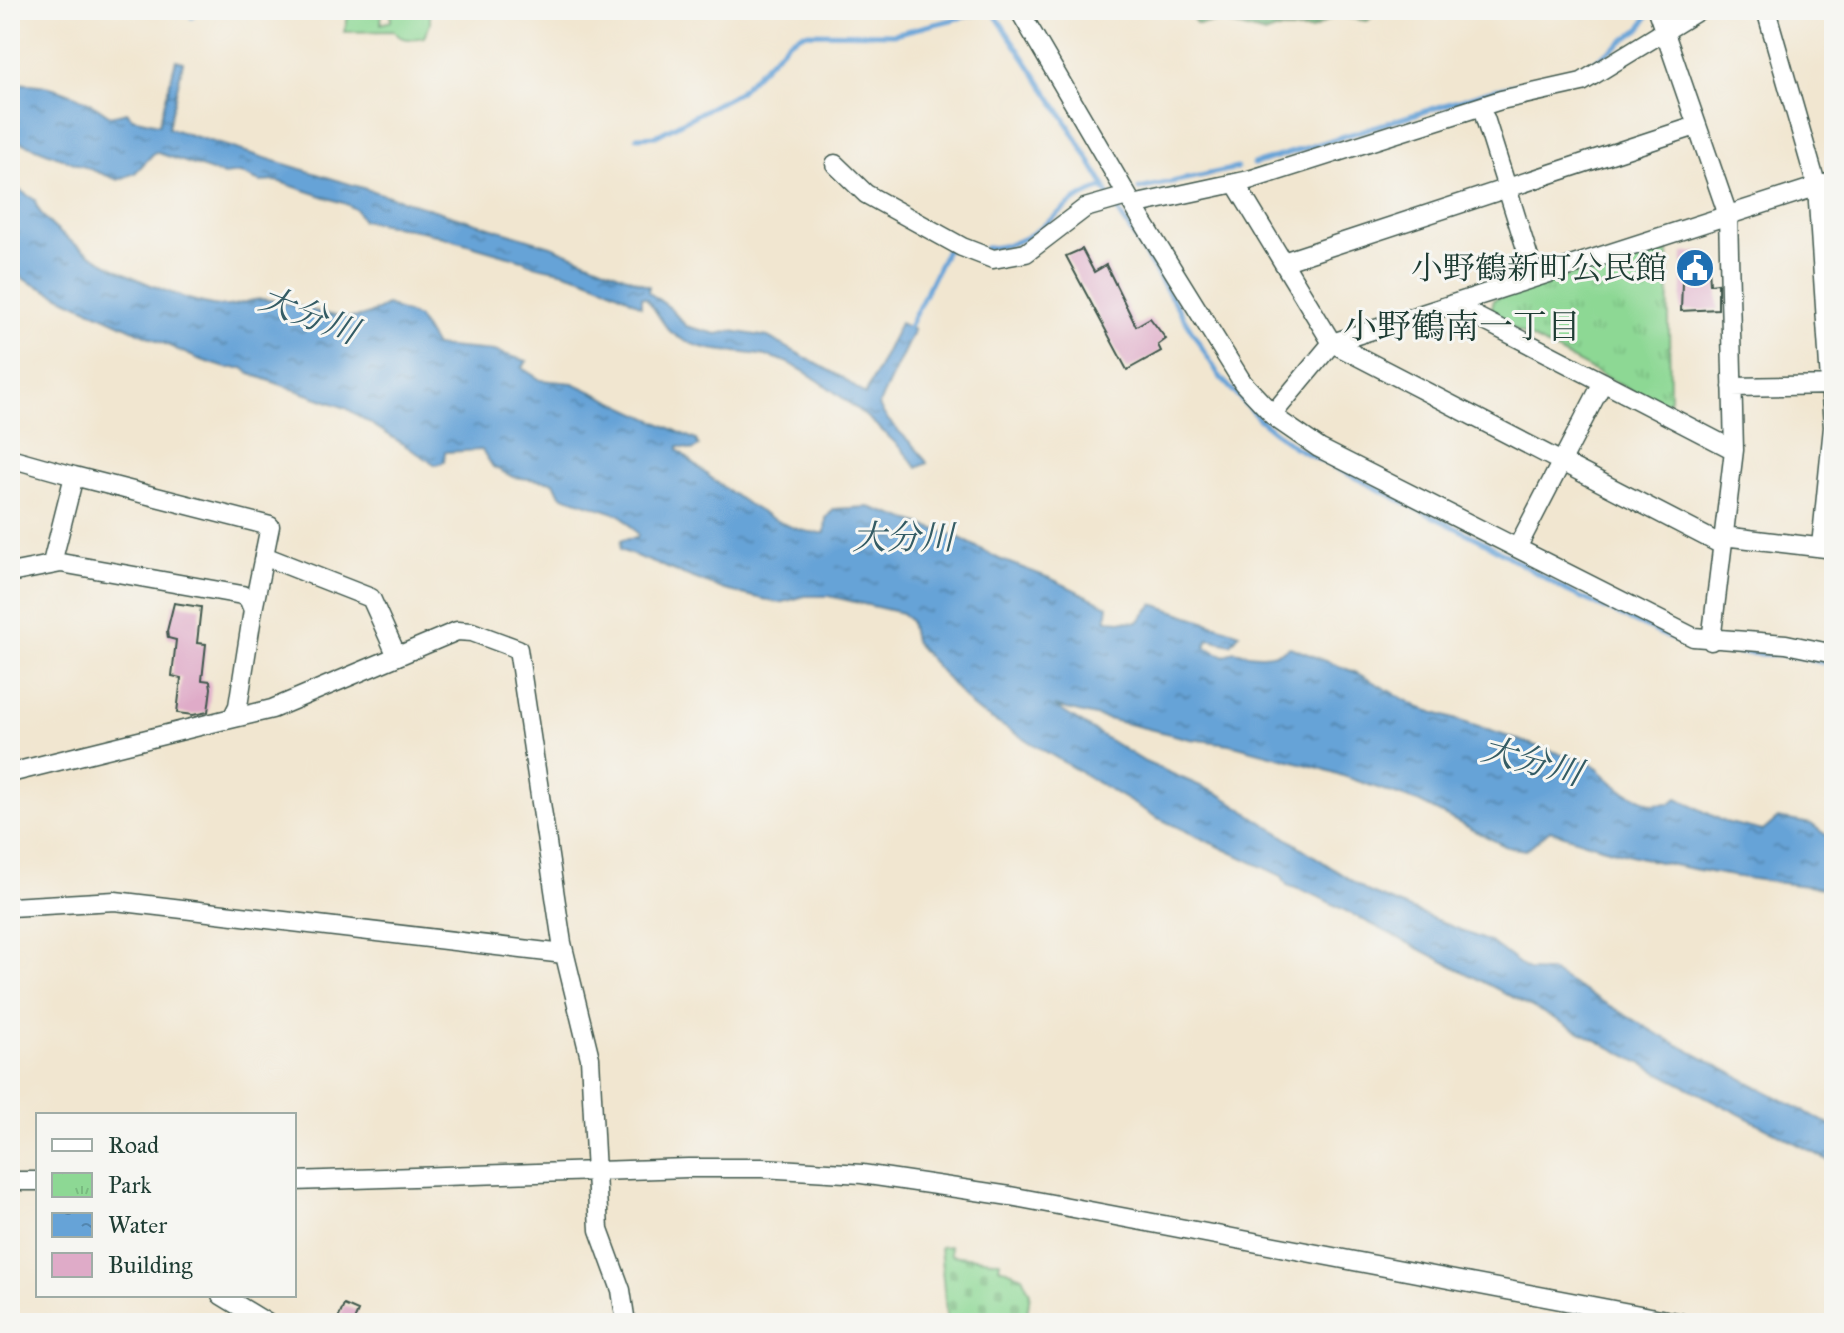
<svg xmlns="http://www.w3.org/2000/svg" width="1844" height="1333" font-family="'IM FELL Great Primer','Noto Serif JP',serif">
<defs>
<pattern id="forest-crowns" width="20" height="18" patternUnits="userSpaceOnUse" patternTransform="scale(2)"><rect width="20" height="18" fill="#72b87e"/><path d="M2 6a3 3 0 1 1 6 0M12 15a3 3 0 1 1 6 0" fill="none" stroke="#5d9768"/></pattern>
<pattern id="cemetery-stones" width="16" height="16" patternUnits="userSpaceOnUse" patternTransform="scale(2)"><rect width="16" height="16" fill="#8dd894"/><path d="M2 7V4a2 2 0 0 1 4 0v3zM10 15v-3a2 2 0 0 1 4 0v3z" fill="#79ba80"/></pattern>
<pattern id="park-tufts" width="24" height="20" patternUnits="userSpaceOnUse" patternTransform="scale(2)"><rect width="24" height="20" fill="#8dd894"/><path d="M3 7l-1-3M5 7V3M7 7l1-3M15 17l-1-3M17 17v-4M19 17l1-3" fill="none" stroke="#79ba80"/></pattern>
<pattern id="water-ripples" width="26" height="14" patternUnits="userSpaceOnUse" patternTransform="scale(2)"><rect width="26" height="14" fill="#66a3d7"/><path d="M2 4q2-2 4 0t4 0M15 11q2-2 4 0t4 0" fill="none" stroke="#5386af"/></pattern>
</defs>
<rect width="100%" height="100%" fill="#f6f6f2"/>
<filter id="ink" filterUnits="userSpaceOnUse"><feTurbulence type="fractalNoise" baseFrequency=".0125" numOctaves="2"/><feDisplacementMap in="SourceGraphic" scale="16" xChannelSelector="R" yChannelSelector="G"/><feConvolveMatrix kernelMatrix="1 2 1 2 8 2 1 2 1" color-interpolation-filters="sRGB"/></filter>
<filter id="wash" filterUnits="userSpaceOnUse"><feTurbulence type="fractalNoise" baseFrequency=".006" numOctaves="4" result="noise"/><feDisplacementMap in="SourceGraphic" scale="32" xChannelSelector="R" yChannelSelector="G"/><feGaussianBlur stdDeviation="1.8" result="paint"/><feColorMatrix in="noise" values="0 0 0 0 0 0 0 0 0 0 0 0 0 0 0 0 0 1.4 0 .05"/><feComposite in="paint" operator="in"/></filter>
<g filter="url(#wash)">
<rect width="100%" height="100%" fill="#f1e6d0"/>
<path fill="#8dd894" stroke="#568a64" stroke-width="2" d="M336,10H382L381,24L391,21V14L386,10H430V24L424,37C413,39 401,42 394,31L344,32L348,17Z"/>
<path fill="url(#forest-crowns)" stroke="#487a59" stroke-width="2" d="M1186,10H1382L1367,21L1336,16L1311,30H1275L1265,34L1223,22L1197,24Z"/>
<path fill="url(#cemetery-stones)" stroke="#568a64" stroke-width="2" d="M950,1246L951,1255L1000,1261L999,1267L1022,1276L1030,1293L1026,1323H947L940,1247Z"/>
<path fill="url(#park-tufts)" stroke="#568a64" stroke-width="2" d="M1661,247L1668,251L1670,399L1660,406L1490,316L1494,299Z"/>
<path fill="url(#water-ripples)" stroke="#427086" stroke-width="2" d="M176,60L183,62L168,128L551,246L649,286L648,292L669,307L686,326L717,334L732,331L768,337L843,378L865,395L900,323L914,330L879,404C882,421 917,444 927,463L917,468C898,438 813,370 778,359C744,348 701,357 671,332C662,324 655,308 646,298L641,297V306C618,291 591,279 565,272C550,268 536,268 522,260L426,232L362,220L356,210L346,204L277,181L260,182L240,173L224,175L155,152L135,173L118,180L10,138V84C46,81 82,95 110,116L127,112L132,118L159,124Z
M10,184L35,200C42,242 185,308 227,306C241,305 254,297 269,300C291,303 339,321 359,317C368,316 378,309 387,305L418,318L435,346L494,351L527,361L522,368L541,380L573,383L696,440L699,446L692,450L678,446V450C710,479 780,536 825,533L826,518L834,509L869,507L958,537L999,559L1052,579L1108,606L1106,620L1138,622L1153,604L1240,633L1231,644L1208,639L1205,647L1225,656L1234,651C1254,656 1271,658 1290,647L1357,673L1420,708L1592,764L1620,789L1652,804L1671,803L1677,798L1725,822L1763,831L1778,818L1811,824L1834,841V889C1737,879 1642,864 1550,830L1526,850L1507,847L1418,802L1323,769L1230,744L1190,739L1054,706L1145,762L1221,795L1369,892L1492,943L1529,971L1552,972L1661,1036L1834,1127V1163L1317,896L1287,885L1282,876L1156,817L974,709L914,641L910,621L902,613L829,596H805L780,603L725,590L620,550L621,540L637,538L638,534L621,515L560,495L554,482L513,477L493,467L482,450L445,452L444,462L436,465L346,408L251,374L243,368H226L198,359L29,282L10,270Z"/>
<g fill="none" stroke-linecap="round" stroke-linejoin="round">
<path stroke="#66a3d7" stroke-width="5" d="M192,17V10
M637,137L656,136L739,92L789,41L804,33L894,34L992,10L1063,116L1106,188
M1254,164L1490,91L1574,71L1590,65L1641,28L1647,17
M1139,189L1237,168
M1114,204L1220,377L1260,420L1294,447L1484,542L1567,591L1696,650L1794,656L1834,665
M985,248C1044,246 1055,200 1104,188L1109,196
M906,333L947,249H951"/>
</g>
<g id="blocks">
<path fill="#dfabc8" d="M1082,249L1094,272L1106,265L1136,326L1150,318L1166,339L1158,345L1161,351L1127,370L1066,256Z
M1708,251L1710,284L1718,283V309L1681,311L1683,253Z
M174,603L201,607L197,643L206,644L202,680L210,681L211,688L208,712L193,715L177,713L181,678L172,676L176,640L168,638L167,631Z
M344,1305L358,1311L353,1323L338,1319Z"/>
</g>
</g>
<g filter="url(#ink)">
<use href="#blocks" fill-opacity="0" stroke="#3e564b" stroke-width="2"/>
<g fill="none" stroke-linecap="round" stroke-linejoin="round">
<g stroke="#3e564b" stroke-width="21">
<path id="minor" d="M1019,10L1140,217L1243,383L1277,419L1319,448L1693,637L1786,644L1834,654
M1657,10L1728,215L1734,450L1711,641
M1766,10L1817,187L1833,427L1821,546
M1485,118L1535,277
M835,164L866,194L962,247L993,259L1026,253L1085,208L1127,196
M1235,183L1332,343L1722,545
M1133,205L1249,180L1501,100L1582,82L1699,10
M1283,262L1696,126
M1452,304L1734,450
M1732,387L1834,385
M1272,415L1332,343L1834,181
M10,458L74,476L52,563
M74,476L270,526L253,610
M1723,536L1834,549
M1517,548L1603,382
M264,556L371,598L397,656
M10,573L61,563L242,595L248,598L253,610L238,706L232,718L10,773
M226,720L272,709L457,631L472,632L518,649L562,943L590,1058L599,1230L621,1290L626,1323
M10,907L115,901L564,954
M10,1181H38
M294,1181L688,1168H762L862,1174L1010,1196L1682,1323
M221,1295L267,1323"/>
</g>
<use href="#minor" stroke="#fff" stroke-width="18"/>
</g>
</g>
<defs>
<g id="civic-disc" transform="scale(2)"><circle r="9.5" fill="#1f6fb2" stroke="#f6f6f2"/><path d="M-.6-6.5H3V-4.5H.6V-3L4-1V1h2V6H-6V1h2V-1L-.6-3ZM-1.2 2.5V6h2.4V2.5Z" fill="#fff"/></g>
</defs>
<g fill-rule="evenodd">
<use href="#civic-disc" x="1695" y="268"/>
</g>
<g text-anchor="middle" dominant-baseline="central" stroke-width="6" stroke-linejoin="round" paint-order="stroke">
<g font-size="32" fill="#1f3d34" stroke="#f6f6f2" text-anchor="end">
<text x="1667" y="268">小野鶴新町公民館</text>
</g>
<g font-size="34" font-style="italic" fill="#345c65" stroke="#f6f6f2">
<text transform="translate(309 315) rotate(21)">大分川</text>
<text x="903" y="537">大分川</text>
<text transform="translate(1532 761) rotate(15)">大分川</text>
</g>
<g font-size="34" fill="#1f3d34" stroke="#f6f6f2">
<text x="1462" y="326">小野鶴南一丁目</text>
</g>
</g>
<rect width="1844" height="1333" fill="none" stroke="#f6f6f2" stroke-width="40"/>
<rect x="36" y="1113" width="260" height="184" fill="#f6f6f2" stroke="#a0aca6" stroke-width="2"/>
<rect x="52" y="1139" width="40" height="12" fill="#ffffff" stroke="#a0aca6" stroke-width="2"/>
<text x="108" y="1153" font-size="24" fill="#1f3d34">Road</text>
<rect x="52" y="1173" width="40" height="24" fill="url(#park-tufts)" stroke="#a0aca6" stroke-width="2"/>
<text x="108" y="1193" font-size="24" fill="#1f3d34">Park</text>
<rect x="52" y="1213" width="40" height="24" fill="url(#water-ripples)" stroke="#a0aca6" stroke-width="2"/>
<text x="108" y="1233" font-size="24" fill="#1f3d34">Water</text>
<rect x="52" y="1253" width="40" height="24" fill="#dfabc8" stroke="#a0aca6" stroke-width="2"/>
<text x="108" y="1273" font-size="24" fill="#1f3d34">Building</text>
</svg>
